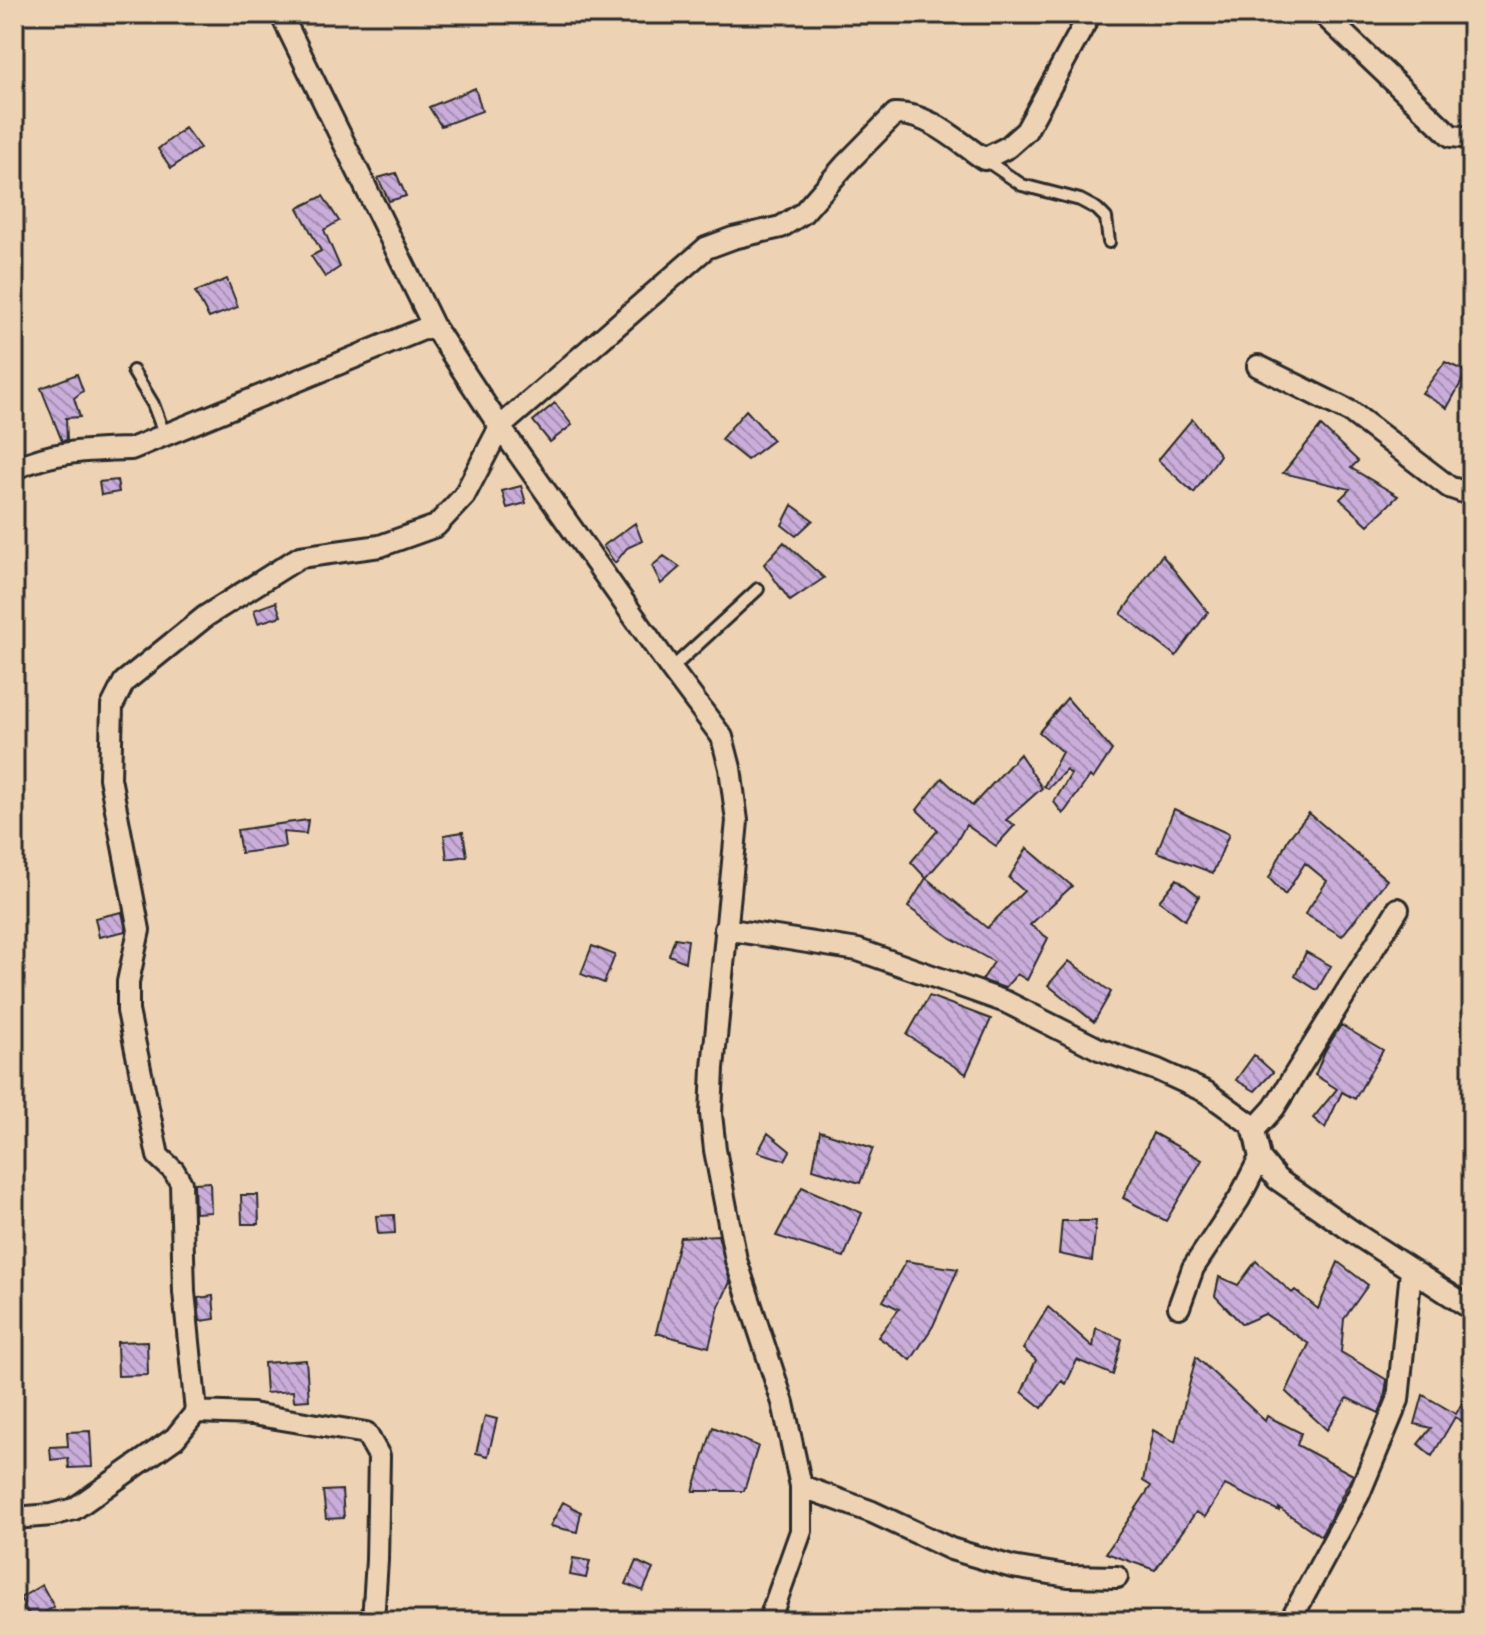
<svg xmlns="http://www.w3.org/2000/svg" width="1486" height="1635" font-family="'Balsamiq Sans',sans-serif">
<defs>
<pattern id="building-back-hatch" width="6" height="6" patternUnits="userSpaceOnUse" patternTransform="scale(2)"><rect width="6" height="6" fill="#caadda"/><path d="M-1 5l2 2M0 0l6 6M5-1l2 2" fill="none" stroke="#a48db1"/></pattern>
</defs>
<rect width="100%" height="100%" fill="#edd2b4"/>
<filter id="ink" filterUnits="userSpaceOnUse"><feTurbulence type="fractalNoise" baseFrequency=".0125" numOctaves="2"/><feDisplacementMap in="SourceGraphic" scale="16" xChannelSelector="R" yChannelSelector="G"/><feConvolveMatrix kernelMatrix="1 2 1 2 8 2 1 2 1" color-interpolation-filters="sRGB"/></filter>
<g filter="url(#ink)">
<path fill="url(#building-back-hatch)" stroke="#2b2b2b" stroke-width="2" d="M475,88L482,111L441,126L429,107Z
M185,128L200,148L171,168L158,149Z
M396,173L406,196L389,201L378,178Z
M323,196L339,221L324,230L340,267L325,277L311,256L321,251L298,208Z
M227,279L238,307L209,318L195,292Z
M1445,362L1467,372L1447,408L1422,393Z
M77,374L83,391L74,398L80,417L66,418L67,440L62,441L41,388Z
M555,403L572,425L550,442L533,421Z
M746,410L773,440L747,460L721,439Z
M1192,419L1220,455L1194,493L1158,460Z
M1321,426L1358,461L1351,468L1398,496L1368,525L1340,499L1350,489L1283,473Z
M117,480L119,492L101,495L99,482Z
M521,486L526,503L507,508L502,491Z
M792,505L813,520L796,536L782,525Z
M635,523L642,541L627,548L615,563L603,546Z
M784,542L824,578L790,601L764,564Z
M1162,555L1208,612L1176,656L1121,614Z
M664,556L680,567L661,584L652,566Z
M276,602L281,616L258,623L254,610Z
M1067,698L1112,750L1093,779L1090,776L1063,814L1054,802L1071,774L1066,770L1048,789L1044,786L1062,752L1039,732Z
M1020,754L1042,788L1006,820L1015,825L996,846L966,825L954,846L926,878L911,862L938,830L917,810L942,778L972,806Z
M1174,809L1229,834L1213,873L1157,852Z
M1309,813L1387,880L1342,936L1305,914L1327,881L1305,863L1285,895L1269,878L1288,839Z
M308,820L306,834L283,832L285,847L241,853L237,830Z
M463,832L467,856L447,859L444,835Z
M1027,848L1072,886L1030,925L1048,938L1027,980L1017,974L1005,988L982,980L994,962L951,938L908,907L926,878L987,928L1024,891L1009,878Z
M1177,879L1199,896L1185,920L1159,901Z
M122,912L126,931L99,937L95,918Z
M675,938L688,940L685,962L669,955Z
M592,946L615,955L604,983L581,974Z
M1306,952L1331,966L1317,990L1295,976Z
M1069,961L1111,992L1094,1022L1048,985Z
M929,996L991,1019L966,1074L907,1035Z
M1341,1025L1383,1050L1355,1099L1342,1092L1325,1128L1313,1118L1337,1089L1315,1075L1325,1051Z
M1254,1055L1273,1072L1255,1091L1236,1080Z
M820,1131L873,1148L860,1183L813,1169Z
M768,1133L790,1151L785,1160L758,1152Z
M1153,1133L1202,1160L1166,1221L1123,1198Z
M210,1182L211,1212L195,1213L194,1183Z
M802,1187L862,1213L844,1257L776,1236Z
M241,1195H258L259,1224H242Z
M394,1215L395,1233L378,1234L376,1216Z
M1062,1221H1096L1092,1261L1059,1254Z
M718,1235L730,1282L719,1306L709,1347L656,1333L680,1237Z
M906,1261L958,1269L933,1326L911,1360L878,1337L899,1309L883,1301Z
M1256,1261L1292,1293L1295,1290L1318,1309L1338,1262L1368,1285L1344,1319L1341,1352L1387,1380L1384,1400L1379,1413L1347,1398L1327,1430L1286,1392L1309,1344L1265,1314L1242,1324L1215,1296L1219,1277L1238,1285Z
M213,1296L215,1319L200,1321L198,1298Z
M1048,1307L1093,1347L1096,1328L1122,1339L1113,1375L1077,1360L1066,1384L1062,1381L1042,1408L1022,1392L1036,1360L1023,1349Z
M147,1341L148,1375L118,1376L117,1342Z
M1196,1357L1265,1421L1267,1416L1301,1433L1297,1445L1353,1475L1321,1536L1279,1508V1511L1225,1485L1205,1517L1196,1512L1155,1570L1106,1553L1151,1486L1143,1481L1153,1430L1175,1442Z
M306,1360L309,1400L294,1401L293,1391L266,1393L264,1363Z
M1472,1385V1426L1455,1417L1432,1456L1418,1444L1431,1428L1415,1424L1423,1395L1456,1414Z
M485,1416L497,1419L488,1456L476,1453Z
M713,1427L758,1446L744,1491H693Z
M90,1431L92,1467L69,1468L68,1458L51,1460L50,1447L68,1446L67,1432Z
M342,1490L344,1518L326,1519L323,1491Z
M563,1502L581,1512L577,1532L550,1526Z
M573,1558L590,1561L586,1578L570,1575Z
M636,1561L653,1569L643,1591L626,1584Z
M42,1585L54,1607L32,1620L20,1598Z"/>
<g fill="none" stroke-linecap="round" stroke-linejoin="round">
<g stroke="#2b2b2b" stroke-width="16">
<path id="lane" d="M984,159L1022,185L1080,200L1097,209L1106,218L1109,242
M133,371L153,404L165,436
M671,669L758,589"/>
</g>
<g stroke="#2b2b2b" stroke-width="26">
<path id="street" d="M281,14L433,325L500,427L671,669L722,737L730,768L737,821L713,1068L711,1114L715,1150L736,1260L783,1403L801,1486V1531L769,1621
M1323,14L1451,136L1472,138
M1258,366L1351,412L1449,487L1472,495
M14,469C51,451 91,450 131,449L433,325
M725,929L858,950L1006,1002L1099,1049L1158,1070L1206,1092L1249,1123L1254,1130L1260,1158L1277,1179L1359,1236L1472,1309
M1254,1130L1274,1108L1398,909
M1179,1307L1193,1268L1239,1199L1260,1158
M196,1412L252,1414L366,1433L379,1456L377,1560L373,1621
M801,1486L872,1512L951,1549L1012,1567L1068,1576L1117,1577
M14,1518L52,1515L74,1509L175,1438L196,1412L184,1292L181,1183L174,1171L158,1156L128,1011V982L139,930L110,778L112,706L124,682L206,616L300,557L380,546L436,526L464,496L500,427L706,248L733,238L781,227L803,213L845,165L895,114C929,113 957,141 984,159L1008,147L1026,131L1090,14
M1290,1621L1359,1494L1398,1400L1411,1271"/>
</g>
<use href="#lane" stroke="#edd2b4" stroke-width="10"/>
<use href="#street" stroke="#edd2b4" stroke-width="20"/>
</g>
</g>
<rect width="1486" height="1635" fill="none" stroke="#edd2b4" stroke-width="48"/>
<rect x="24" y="24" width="1438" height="1587" fill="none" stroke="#2b2b2b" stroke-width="3" filter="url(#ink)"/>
</svg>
